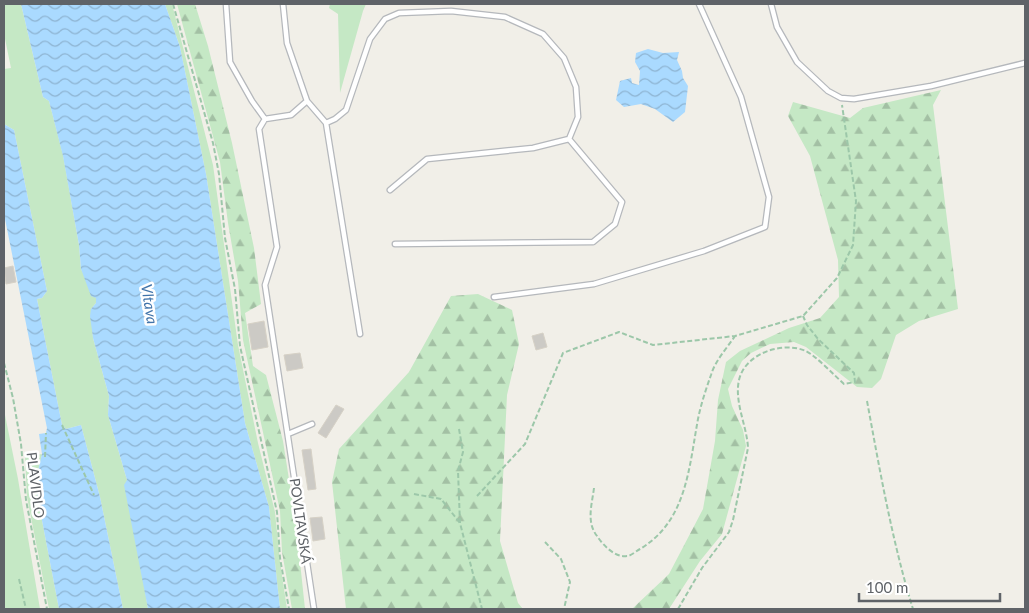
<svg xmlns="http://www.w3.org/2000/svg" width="1029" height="613" font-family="Lato,sans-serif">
<defs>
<pattern id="forest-firs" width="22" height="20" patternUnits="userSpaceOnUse" patternTransform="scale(1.25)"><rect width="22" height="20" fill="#c5e8c5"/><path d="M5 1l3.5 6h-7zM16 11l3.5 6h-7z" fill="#a3c0a4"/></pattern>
<pattern id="water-waves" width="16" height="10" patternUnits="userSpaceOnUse" patternTransform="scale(1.25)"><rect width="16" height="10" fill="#aadaff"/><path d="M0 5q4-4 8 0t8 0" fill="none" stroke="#8eb4d2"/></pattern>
</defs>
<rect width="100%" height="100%" fill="#f1efe8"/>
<path fill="#c5e8c5" d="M4,4H21L43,97L49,101L63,155L79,245L81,269L96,298V303L91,309L93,338L109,396L108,415L127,480L148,609H123L100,497L81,425L66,429L62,425L37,299L42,298L47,291L14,130L4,124V69L11,68L4,34Z
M165,4H172L213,165L238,345L258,443L275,512L280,562L287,609H280L269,507L245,423L206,174L180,47Z
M330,4H366L363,11L340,93L338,14L329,8Z
M4,410L18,479L40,609H4Z
M42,454L35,484L59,609H49L27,497L25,457Z"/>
<path fill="url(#forest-firs)" d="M177,4H195L208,46L232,143L254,248L261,304L245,313L253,366L266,375L283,441L296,524L305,609H292L282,552L280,511L243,340L238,281L228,223L220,162Z
M941,90L933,105L958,309L919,321L896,335L881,379L872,388L857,387L806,347L794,342L770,344L751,353L742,361L728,389L732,406L743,430L746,446L722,534L700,561L669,609H632L669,574L703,509L715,441L718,400L726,362L740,351L789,328L820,318L839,297L838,260L810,156L788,116L793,102L850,118L863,108Z
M478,294L512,310L519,344L507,395L500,541L518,603L523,609H346L332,482L339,449L409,372L451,296Z"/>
<path fill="url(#water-waves)" d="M21,4H165L180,47L206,174L245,423L269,507L280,609H148L124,485L127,480L108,415L109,396L93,338L90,316L91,309L96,303V298L91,296L81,269L79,245L63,156L49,101L43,97Z
M648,49L663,53L679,52L677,60L682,71L683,78L688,86L685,112L673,122L655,109L641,104L624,107L616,100L620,81L631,78L632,83L639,85L640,71L635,62L636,53Z
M4,124L14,130L47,291L42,298L37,299L62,425L66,429L81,425L100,497L123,609H59L35,484L42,454L39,434L46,433L47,428L4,214Z"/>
<path fill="#cccac5" stroke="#d6d1c6" d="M13,266L16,282L6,284L4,268Z
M264,321L268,347L252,350L248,324Z
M543,333L547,347L536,350L532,336Z
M300,353L303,368L287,371L284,355Z
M336,405L344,409L326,438L318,433Z
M311,449L316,489L308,490L302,450Z
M322,517L325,539L313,541L310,518Z"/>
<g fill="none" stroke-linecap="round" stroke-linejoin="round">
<g stroke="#b5b8bc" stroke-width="7">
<path id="service" d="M226,4L230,62L252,101L265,119L291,115L307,101
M283,4L287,43L307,101L326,123L360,334
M771,4L777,27L797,62L828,91L841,98L854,99L931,86L1025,63
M265,119L259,129L277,247L265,285L314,609
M326,123L335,119L346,110L370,39L385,19L399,13L451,11L505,17L543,34L564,58L576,87L578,117L569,139L533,148L427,159L390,190
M395,244L593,242L615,224L622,202L569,139
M494,297L594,284L704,251L765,227L769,197L741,97L699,4
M288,434L312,424"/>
</g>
<path stroke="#9cc7a9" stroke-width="2" stroke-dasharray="5 2.5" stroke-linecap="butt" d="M173,4L213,143L219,174L225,238L235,289L240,346L277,512L280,558L289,609
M4,363L13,398L21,444L26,500L47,609
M867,401C880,471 892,541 913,609
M62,425L94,495
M459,429L463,452L458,471L460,523L482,609
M45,457L46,433
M594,488C592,504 586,522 597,536C603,545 615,558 627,556C631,556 636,551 640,549C687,521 689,467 698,419C701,404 706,389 711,375C715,361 727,348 735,336
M414,494L441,499L460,523
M477,496L525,444L563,353L619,332L653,345L735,336L803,316L837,278L853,245L856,201L842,105
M545,542L561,559L570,582L564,609
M19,579L26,609
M678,609L702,568L729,532L733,520L748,448C747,426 734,402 739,380C745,353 783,341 806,351C816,356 835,376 844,384L855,382L854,373L818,339L807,325L803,316"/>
<use href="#service" stroke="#fff" stroke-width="4.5"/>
</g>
<g text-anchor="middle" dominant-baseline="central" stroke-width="5" stroke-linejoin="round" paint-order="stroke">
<g font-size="14" fill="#5f6368" stroke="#fff">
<text transform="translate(36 485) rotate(83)">PLAVIDLO</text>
<text transform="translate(301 521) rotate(82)">POVLTAVSKÁ</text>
</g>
<g font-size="15" font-style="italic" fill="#4174aa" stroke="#fff">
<text transform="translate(150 304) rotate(81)">Vltava</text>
</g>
</g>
<rect width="1029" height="613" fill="none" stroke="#5f6368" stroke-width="10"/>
<path d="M859 593v8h141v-8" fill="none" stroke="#5f6368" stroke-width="2.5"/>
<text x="866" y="593" font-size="15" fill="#5f6368" stroke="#ffffff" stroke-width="4" paint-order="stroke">100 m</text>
</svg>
